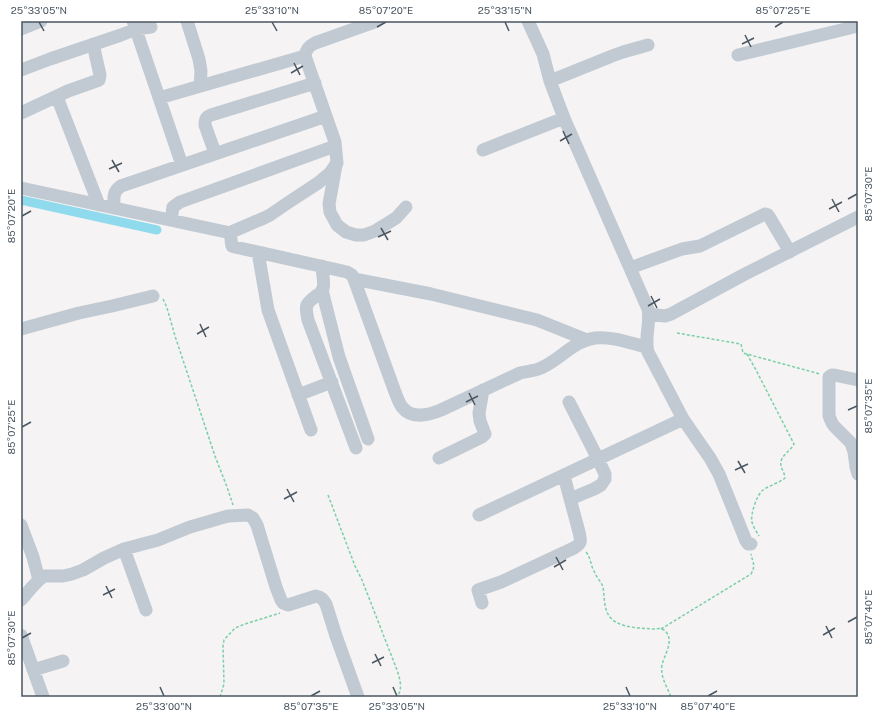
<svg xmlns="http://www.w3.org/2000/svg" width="879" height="718" font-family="'Public Sans',sans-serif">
<rect width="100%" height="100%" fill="#f5f3f3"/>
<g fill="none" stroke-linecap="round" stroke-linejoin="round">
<path stroke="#90daee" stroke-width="9" d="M21,200L157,230"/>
<path stroke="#7ad0a6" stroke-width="1.5" stroke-dasharray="3 2" stroke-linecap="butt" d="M163,299L167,308L175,336L215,456L227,487L233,505
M677,333L741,344L743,353L820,374
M747,354L756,370L794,444C790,452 779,456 781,466C782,470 785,474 785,478C779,483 770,485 763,490C757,494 750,515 752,522C753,527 757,532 759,536
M328,495L355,566L362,580L397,670C400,679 403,689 397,697
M586,552C591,558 590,564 594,571C596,577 601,581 603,587C605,599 603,613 614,621C625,628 640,628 653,629C656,629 659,628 662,629C665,630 667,633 668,635C672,645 664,656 662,665C660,676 667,687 671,697
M661,629L751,574C756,565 753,564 751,554
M220,697L224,684L223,646L224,640L235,628L245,624L280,613"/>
<path stroke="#c1cad2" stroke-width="13" d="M133,21L182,165
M187,21L199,59L201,71L200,86
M528,21L543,54L550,81L564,118L648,309C651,323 644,337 648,352L683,419L710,458L719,474L746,541L748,544H751
M21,29L41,21
M738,55L858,26
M21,70L50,59L121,35L136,29L151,27
M550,81L612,56L623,52L648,45
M57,97L99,205
M159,98L305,56
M21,113L68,91L99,80L100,75L93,44
M483,150L564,118
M215,153L205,125C205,119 206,117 211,115L315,83
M336,165L329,204L330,212L337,225L346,232L356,235H364L375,231L396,218L406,207
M21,188L226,232C233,234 230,240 232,246L235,247L347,272L352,275L354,279L395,392C397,397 399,403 402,407C412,420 429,415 441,410L520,373C528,371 535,371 541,368C560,360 573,341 595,338C612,336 630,343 646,347
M114,208C114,199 112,192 121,186L326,116
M171,220L173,207L180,202L335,146
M229,233L264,218L270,215L289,202L318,183L330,173L337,163L335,142L305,56C306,49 309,46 315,43L377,21
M258,252L268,310L311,430
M322,266C322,273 325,282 323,289C322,292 319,294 316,296C305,304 305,306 308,320L356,448
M630,268L682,249L700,246L765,214L768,215L770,218L790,252
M354,279L431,294L537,320L587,340
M322,290L339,357L368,439
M649,314L665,316L671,314L745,274L858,217
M21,329L79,313L112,306L153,296
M858,380L834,375H832L829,377V416L832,423L834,426L851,443L854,452L856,467L858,474
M298,395L332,382
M569,402L598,459L605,474V479L601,485L594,489L570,499
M439,458L482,437L485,434L480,421L479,413L483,390
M479,515L683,419
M21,525L33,557L39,580L33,586L21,600
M124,549L146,610
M39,580L44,576H63L72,574L83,570L104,558L124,549L158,540L190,527L228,516L248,515L253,518L257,525L276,587L281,600L283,603L288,605L316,596C321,597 323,599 326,604L336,636L358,697
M482,603L478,590L501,582L574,548C582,543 581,541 579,532L564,476
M21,635L43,697
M33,670L63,661"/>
</g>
<path fill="none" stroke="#4a5661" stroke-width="1.5" d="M39,22L44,31M272,22L277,31M505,22L509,31M377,27L386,22M775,27L783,22M745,35L751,47M742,44L754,38M294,63L300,75M291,73L303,66M563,131L569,144M560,141L572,134M112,160L119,172M109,169L122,163M832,199L839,212M848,199L857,194M829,209L842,202M22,216L31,211M381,228L388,240M378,237L391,231M651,296L657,308M648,306L660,299M200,324L206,337M197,334L209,327M469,393L475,405M466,402L478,396M848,410L857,406M22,427L31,422M738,461L745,473M735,470L748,464M287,489L294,502M284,499L297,492M556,557L563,570M554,567L566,560M106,586L112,598M103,595L115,589M848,622L857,617M826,626L832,638M823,635L835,628M22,638L31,633M375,654L381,666M372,663L384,657M160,687L164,696M393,687L397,696M626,687L630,696M311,696L320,691M708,696L717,691"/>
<rect width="879" height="718" fill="none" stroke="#ffffff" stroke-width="44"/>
<rect x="22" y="22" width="835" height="674" fill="none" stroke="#4a5661" stroke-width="1.5"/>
<g font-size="10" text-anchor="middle" fill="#4a5661">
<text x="39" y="14">25°33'05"N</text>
<text x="272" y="14">25°33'10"N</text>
<text x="386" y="14">85°07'20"E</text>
<text x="505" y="14">25°33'15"N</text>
<text x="783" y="14">85°07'25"E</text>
<text transform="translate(868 194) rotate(-90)" y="4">85°07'30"E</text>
<text transform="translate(11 216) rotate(-90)" y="4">85°07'20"E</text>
<text transform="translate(868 406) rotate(-90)" y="4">85°07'35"E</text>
<text transform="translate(11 427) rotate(-90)" y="4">85°07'25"E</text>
<text transform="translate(868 617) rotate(-90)" y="4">85°07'40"E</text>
<text transform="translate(11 638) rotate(-90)" y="4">85°07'30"E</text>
<text x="164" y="710">25°33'00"N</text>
<text x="311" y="710">85°07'35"E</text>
<text x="397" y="710">25°33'05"N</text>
<text x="630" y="710">25°33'10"N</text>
<text x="708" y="710">85°07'40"E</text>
</g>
</svg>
